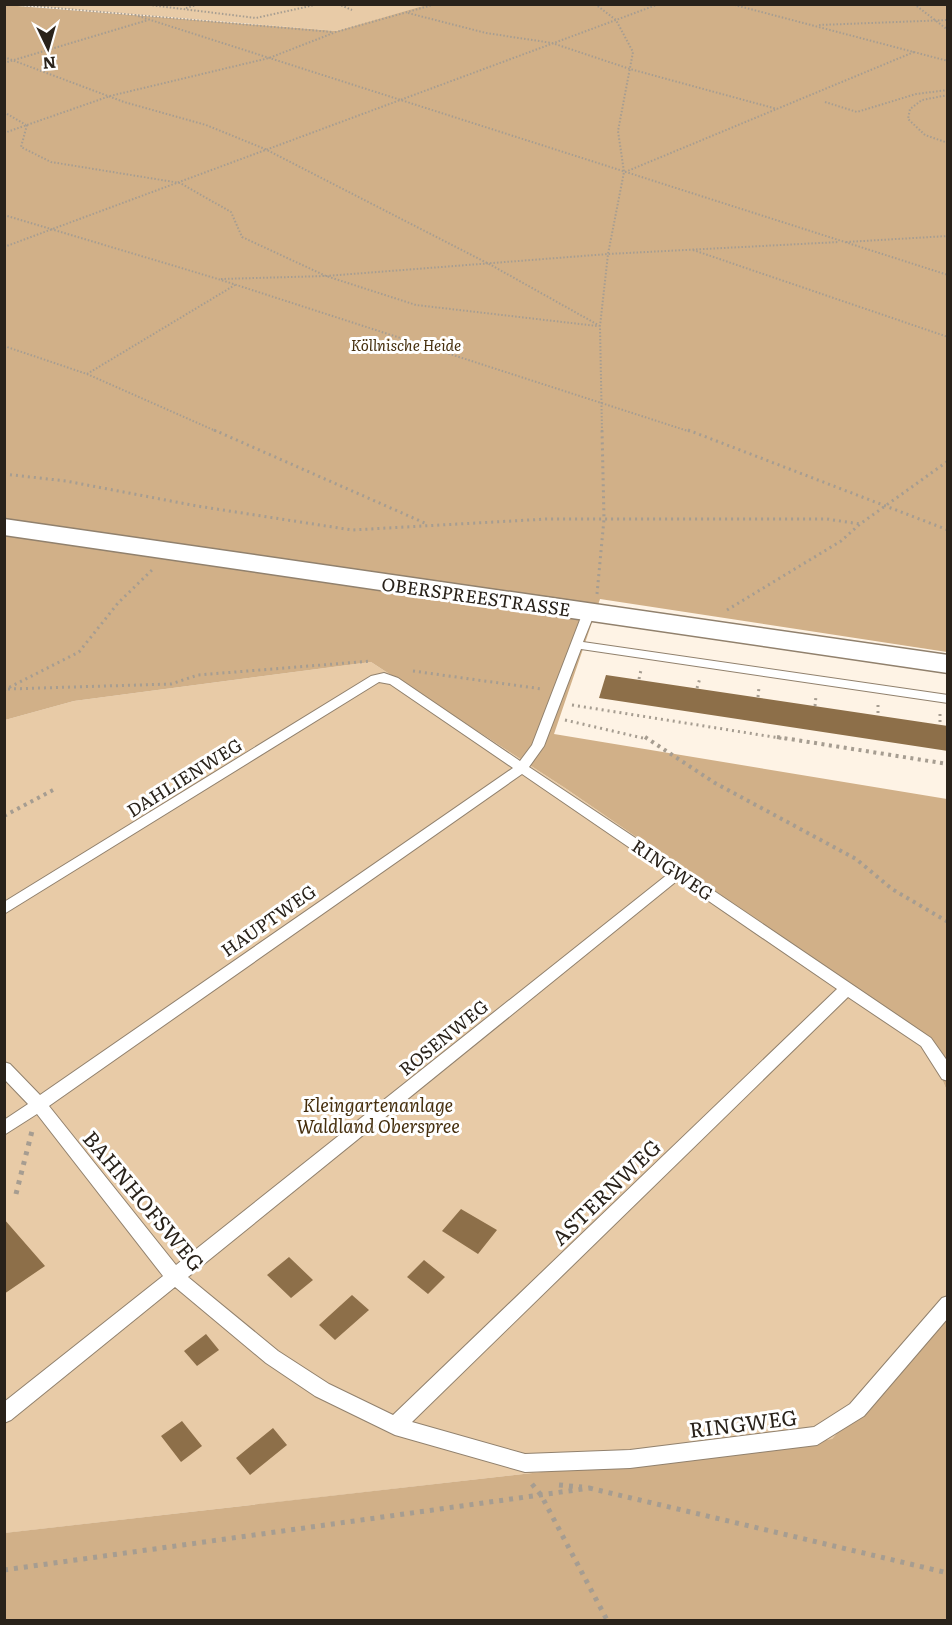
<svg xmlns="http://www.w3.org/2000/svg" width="952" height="1625" font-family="Literata,serif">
<rect width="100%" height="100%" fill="#fef3e5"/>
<path fill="#e8cba7" d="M20,5H430L337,31Z
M371,662L565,788L923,1034L947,1091V1307L832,1439L5,1533V720L74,701Z"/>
<path fill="#d1b088" d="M430,4L947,5V652L600,599L554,734L947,799V1091L923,1034L565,788L371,662L74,701L5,720V5L337,31Z
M947,1307V1620H5L4,1533L832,1439Z"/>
<path fill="#8d6f49" d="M606,675L948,726V751L599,698Z
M461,1209L497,1230L478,1254L442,1231Z
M4,1219L45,1266L4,1294Z
M289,1257L313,1280L291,1298L267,1275Z
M424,1260L445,1277L428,1294L407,1277Z
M352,1295L369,1310L335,1340L319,1325Z
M206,1334L219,1350L197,1366L184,1351Z
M182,1421L202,1446L181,1462L161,1436Z
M273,1428L287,1445L250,1475L236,1458Z"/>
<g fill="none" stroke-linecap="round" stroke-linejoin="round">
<g stroke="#91816d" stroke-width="2">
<path id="lane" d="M589,608L595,612L583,642L948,695V703L581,649L544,746L529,767L679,867L684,869L686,872L931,1038L948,1062V1081L942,1079L921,1046L848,997L412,1422L525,1454L630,1450L814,1427L850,1404L942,1298L948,1296V1318L864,1416L817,1445L630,1468L525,1472L395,1435L315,1396L266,1363L175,1287L11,1420L4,1423V1402L163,1276L37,1114L4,1135V1120L28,1104L4,1079V1062L10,1064L40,1095L513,768L390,684L379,682L4,914V902L371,676L384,673L398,678L520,761L532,745L583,612ZM522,774L668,874L176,1265L49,1106ZM678,880L837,989L393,1415L329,1384L278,1351L188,1277Z"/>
</g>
<g stroke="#91816d" stroke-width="3">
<path id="secondary" d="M4,519L948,655V673L4,535Z"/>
</g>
<path stroke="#a69d91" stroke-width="2" stroke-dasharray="1.5 2" stroke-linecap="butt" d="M9,4L332,32
M142,4L256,18L319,4
M338,4L352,10
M595,4L616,20L633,52L618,131L624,172L608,254L600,326L602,432
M731,4L948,61
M914,4L948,30
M186,8L200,4
M408,13L486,33L552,43L630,69L777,109
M135,15L948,275
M819,25L948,20
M4,57L124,102L206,125L265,149L491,265L600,326
M4,63L148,20
M948,95L922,100L910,109L908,119L925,135L948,143
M825,102L857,112L916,94L948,90
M4,112L26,125
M27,125L21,147L51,162L180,183L231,212L242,237L326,276L416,305L597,326
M4,133L110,96L269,58L336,32L436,4
M625,172L914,52
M4,215L218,279L691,432
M846,242L948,236
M4,247L659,4
M693,250L948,337
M221,279L326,276L608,254L839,242
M4,346L87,374L218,432
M87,374L235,285"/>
<path stroke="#a69d91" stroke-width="3" stroke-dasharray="2 4" stroke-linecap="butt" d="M214,430L427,524
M688,430L948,530
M4,474L66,481L197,506L352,530L547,519H827L860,524
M597,594L604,519L602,430
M727,610L841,541L860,524L948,461
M413,671L542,689
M639,679L641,670
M697,688L700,678
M8,689L171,684L198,675L371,661
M4,690L79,652L118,603L152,570
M758,697L759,687
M572,705L786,739
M878,705V715
M815,706L816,696
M940,714V724
M565,720L647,739"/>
<path stroke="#a69d91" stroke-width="4" stroke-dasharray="3 4.5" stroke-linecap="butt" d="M645,737L715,783L856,859L892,889L948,922
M777,737L948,764
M4,816L53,790"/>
<path stroke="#a69d91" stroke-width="5" stroke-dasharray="4 6" stroke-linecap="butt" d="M16,1194L32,1131
M532,1484L541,1495L607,1620
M559,1485L582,1487
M589,1488L948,1573
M4,1570L590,1488"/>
<use href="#lane" fill="#fff" fill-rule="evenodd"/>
<use href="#secondary" fill="#fff" fill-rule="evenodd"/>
</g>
<g text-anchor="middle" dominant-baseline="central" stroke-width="6" stroke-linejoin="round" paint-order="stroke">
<g font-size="15" font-style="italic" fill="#452e0d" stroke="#fff">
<text x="406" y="344">Köllnische Heide</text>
</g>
<g font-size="18" fill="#29221a" stroke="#fff">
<text transform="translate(476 596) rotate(8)">OBERSPREESTRASSE</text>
<text transform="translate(184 777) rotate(-32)">DAHLIENWEG</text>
<text transform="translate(673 869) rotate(34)">RINGWEG</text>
<text transform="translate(268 920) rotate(-35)">HAUPTWEG</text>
<text transform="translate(443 1037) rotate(-39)">ROSENWEG</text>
</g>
<g font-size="18" font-style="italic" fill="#452e0d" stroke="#fff">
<text x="378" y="1104">Kleingartenanlage<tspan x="378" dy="21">Waldland Oberspree</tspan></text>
</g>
<g font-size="21" fill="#29221a" stroke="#fff">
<text transform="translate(605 1191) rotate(-44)">ASTERNWEG</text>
<text transform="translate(145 1200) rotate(50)">BAHNHOFSWEG</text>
<text transform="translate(743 1422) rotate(-7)">RINGWEG</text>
</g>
</g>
<rect width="952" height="1625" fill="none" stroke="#29221a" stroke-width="12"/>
<g transform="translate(48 48) rotate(175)" stroke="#ffffff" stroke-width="4.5" paint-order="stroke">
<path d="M0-4.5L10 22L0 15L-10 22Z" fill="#29221a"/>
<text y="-9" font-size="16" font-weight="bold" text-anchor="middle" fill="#29221a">N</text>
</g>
</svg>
